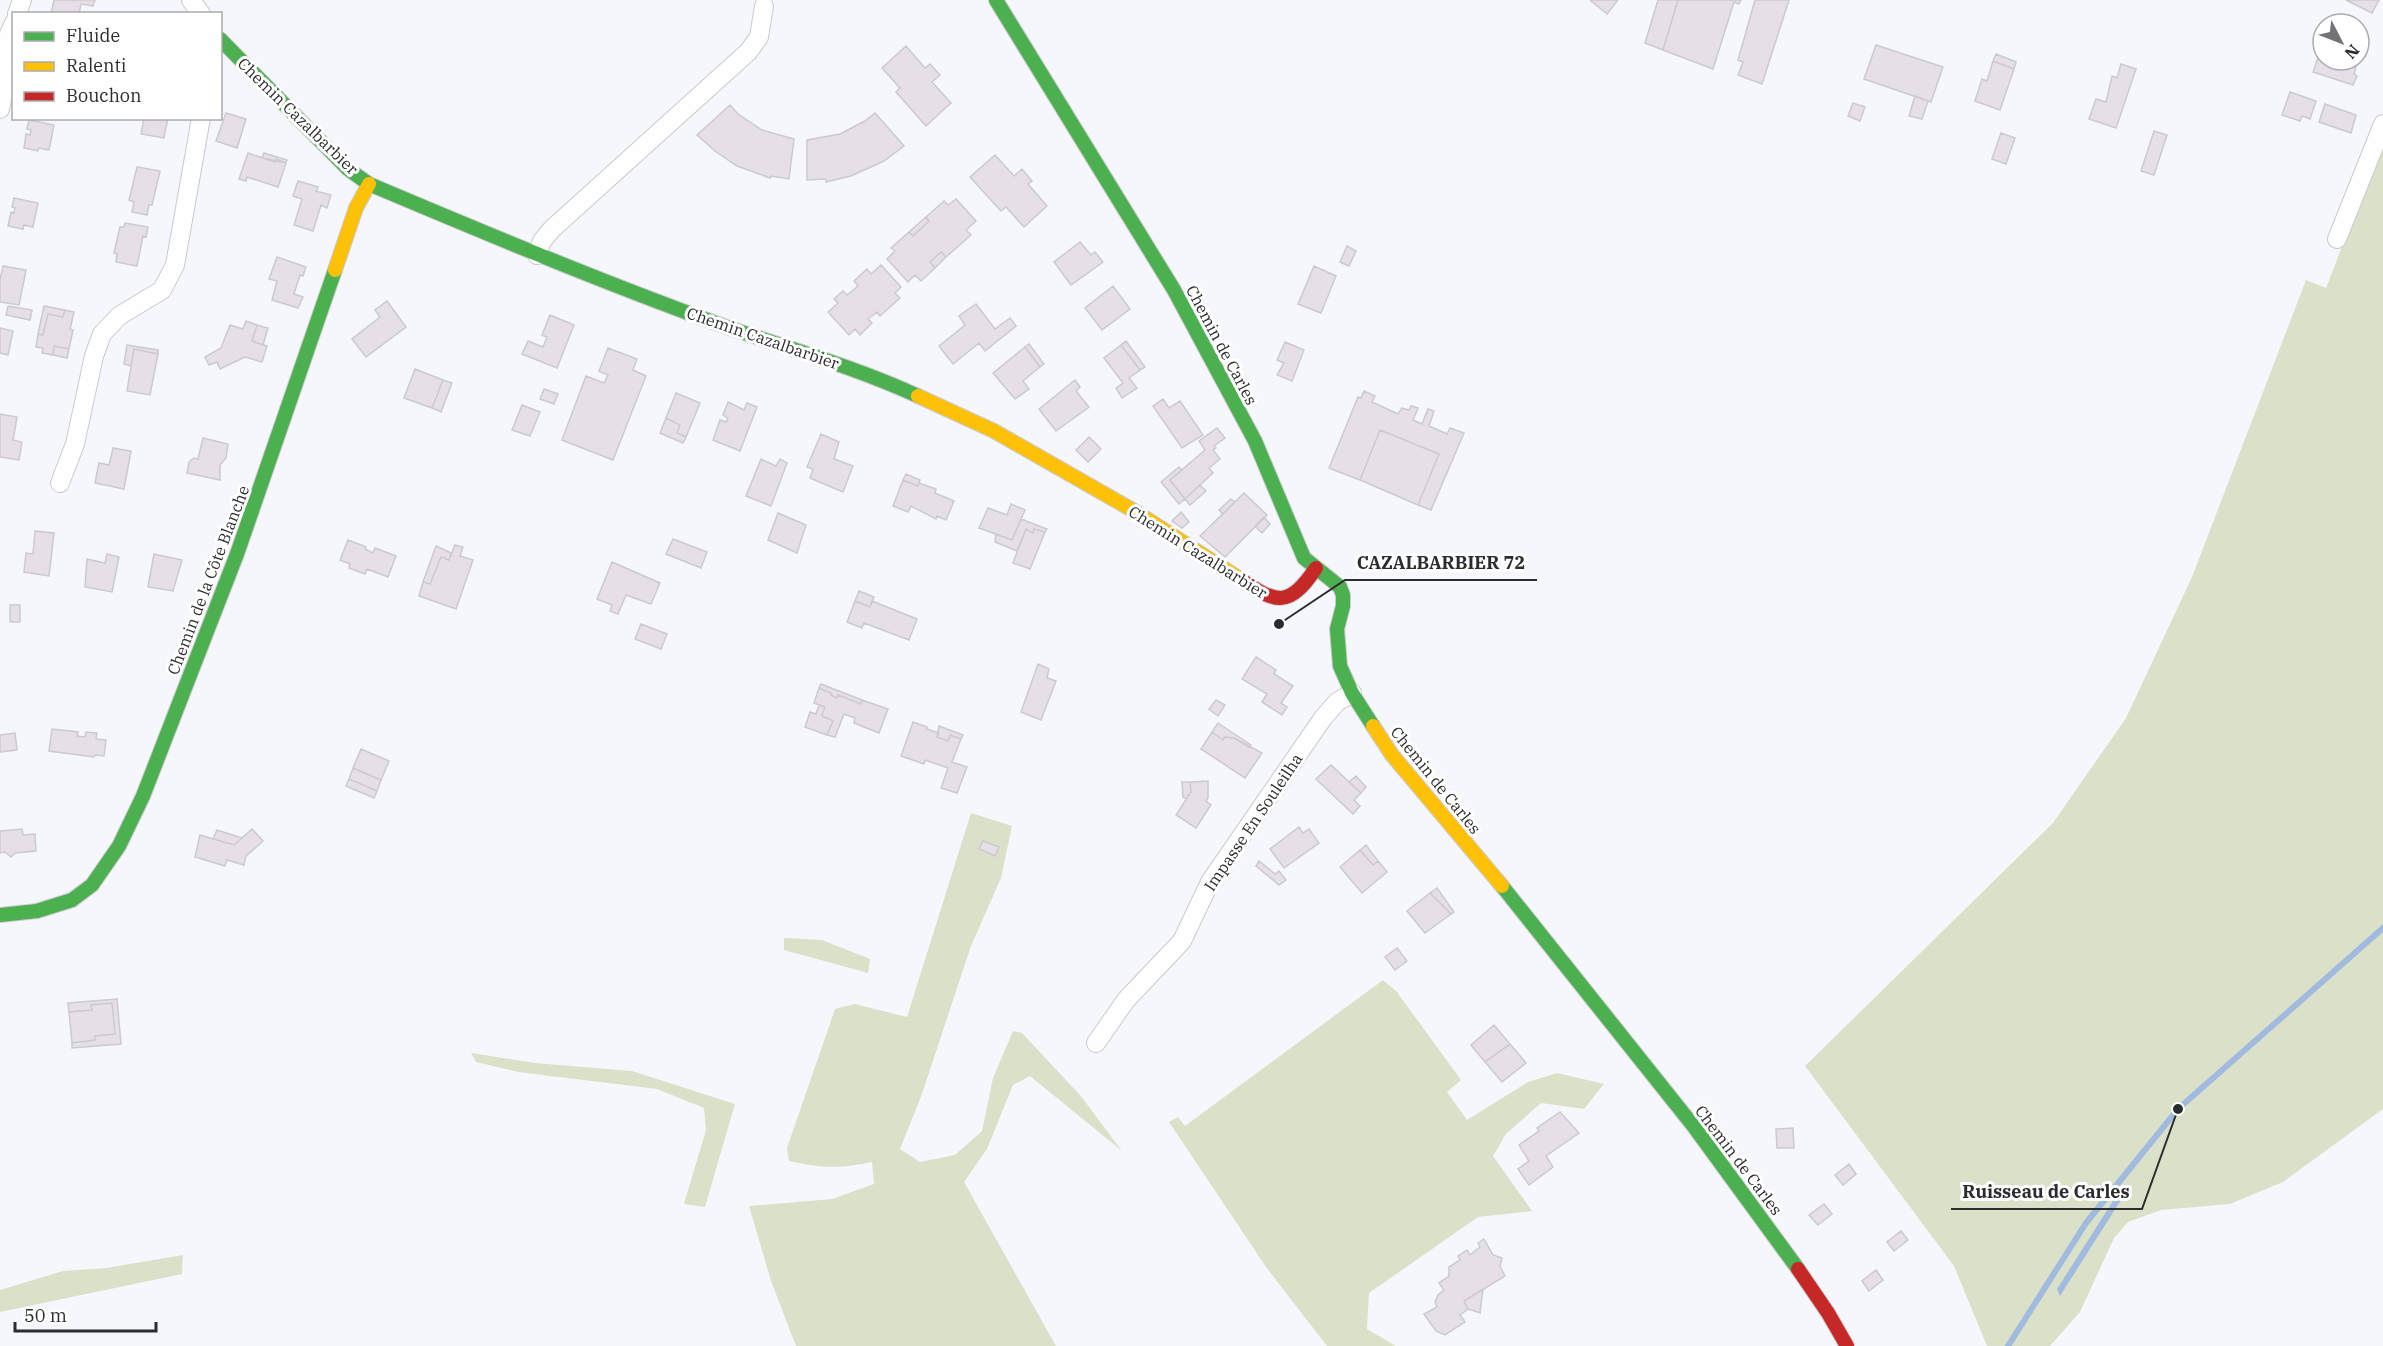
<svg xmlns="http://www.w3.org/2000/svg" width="2383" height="1346" font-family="'IBM Plex Serif',serif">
<rect width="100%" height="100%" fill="#f6f7fc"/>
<path fill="#dbe1c8" d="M2383,141V1109L2283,1182L2230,1204L2161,1210L2128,1222L2114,1238L2080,1312L2050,1346H1987L1954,1266L1805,1066L2053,823L2126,718L2192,577L2306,280L2326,288Z
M971,813L1012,826L1001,878L971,946L922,1094L900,1149L920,1162L955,1155L982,1131L993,1078L1013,1031L1022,1033L1080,1095L1122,1151L1030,1076L1013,1085L987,1149L964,1182L1056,1346H796L771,1281L749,1206L832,1199L874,1184L872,1162C841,1169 820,1168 789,1161L787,1148L835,1009L855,1004L907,1017Z
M784,938L822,940L870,959L868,973L784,950Z
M1383,980L1397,992L1461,1080L1447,1092L1467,1120L1528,1082L1557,1073L1604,1084L1584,1109L1541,1103L1506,1134L1493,1156L1532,1211L1478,1217L1369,1293L1367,1329L1396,1346H1327L1266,1267L1169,1122L1178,1117L1185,1126Z
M471,1053L535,1063L632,1071L735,1104L705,1207L684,1204L706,1130L704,1108L657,1089L518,1072L476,1062Z
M183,1255L182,1274L0,1312V1290L63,1271L106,1268Z"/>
<path fill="#a1badf" d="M2121,1200L2060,1296L2057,1289L2113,1201Z"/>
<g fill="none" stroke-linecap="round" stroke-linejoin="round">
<path stroke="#a1badf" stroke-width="6" d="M2008,1346L2086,1223L2178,1109L2383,928"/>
</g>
<path fill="#e6dfe8" stroke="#cbcace" stroke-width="1.5" d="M54,0H95L93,6L81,4L79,14H51Z
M1590,0H1618L1607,14Z
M1658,0H1678L1663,50L1645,43Z
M1678,0H1741L1739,4L1734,2L1713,69L1663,50Z
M1755,0H1789L1762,84L1738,75L1743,62L1738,60Z
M2346,0H2379L2372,13Z
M1876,45L1943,67L1931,102L1864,79Z
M906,46L925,68L930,64L940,75L932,82L951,103L926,126L896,92L900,88L882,68Z
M2320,52L2323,53V60H2358L2354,74L2357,76L2353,85L2313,72Z
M1996,54L2016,62L2014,69L1993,61Z
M1993,61L2014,69L2000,110L1975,101L1982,79L1987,81Z
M2121,64L2136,69L2116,128L2089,119L2096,99L2106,102L2112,76L2117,78Z
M2290,92L2316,101L2310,119L2302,116L2300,121L2282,115Z
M1915,96L1928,101L1922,119L1909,116Z
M1853,103L1865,107L1860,121L1848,116Z
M2325,104L2356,115L2351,133L2319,122Z
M730,105L738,114L762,130L794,139L789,179L771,176L770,178L737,166L715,151L697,135Z
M226,113L246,119L237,148L216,141Z
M875,113L904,146L884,161L851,176L826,182V179L807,180V140L840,134L865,121Z
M144,118H168L164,138L141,134Z
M29,120L54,125L49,150L39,148L38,151L24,148L26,134L30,135L31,130L27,129Z
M2154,131L2167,135L2154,175L2141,171Z
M2001,133L2015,138L2006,164L1992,159Z
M248,153L275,162L276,159L286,163L278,187L247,177L246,181L239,179Z
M264,153L287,160L286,163L262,158Z
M995,155L1014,176L1022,169L1032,181L1028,184L1047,206L1024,227L1006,207L1001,211L970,177Z
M137,167L160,171L152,205H149L147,215L132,212L134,202L129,200Z
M298,181L318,187L316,191L331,195L327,208L321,205L313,231L294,225L302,199L293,196Z
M14,198L38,203L33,227L24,225L23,229L8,226L11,212L14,213L15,208L12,207Z
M956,199L976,221L966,230L971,235L946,257L941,252L930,262L935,268L921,281L915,275L908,282L887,259L895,251L891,248L909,232L913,236L929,221L926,217L944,201L948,205Z
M926,217L929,221L913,236L909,232Z
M125,223L148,227L146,237L143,236L137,266L116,262L117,254L114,253L120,227H124Z
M1080,242L1091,255L1095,252L1103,262L1071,285L1054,262Z
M1347,246L1356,251L1349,266L1340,262Z
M941,252L946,257L935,268L930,262Z
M277,257L306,267L303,276L300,275L294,294L303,297L298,308L272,300L277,281L269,279Z
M881,265L901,287L895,293L900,298L880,316L877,312L868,319L872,323L860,335L855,329L849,335L828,312L838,303L834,299L843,291L847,295L858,286L854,281L867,269L871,274Z
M3,266L26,270L19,305L0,302V280Z
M1314,266L1336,276L1321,313L1298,304Z
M1113,286L1130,309L1102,330L1085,308Z
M387,301L406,327L366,357L352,339L380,317L375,310Z
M976,304L995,329L1010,318L1016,326L985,351L979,343L953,364L939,346L965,325L959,316Z
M8,306L32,310L30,320L6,315Z
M44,306L65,310L63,317L48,314L43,335L38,334Z
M65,310L74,312L70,329L73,330L69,349L54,346L53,355L42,353L43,348L36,347L38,334L43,335L48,314L63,317Z
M550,315L574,325L557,368L522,354L528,341L543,347L547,337L542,335Z
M246,321L257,325L252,341L267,346L262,362L245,357L220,369L217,362L209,365L205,357L221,348L230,325L243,329Z
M257,325L268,328L263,345L252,341Z
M0,328L13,331L8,355L0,353Z
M1126,341L1145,367L1140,370L1121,345Z
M1285,342L1304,350L1292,381L1277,375L1284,363L1277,360Z
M1029,344L1044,364L1040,367L1025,347Z
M127,345L158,350V354L134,349L131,366L124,364Z
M1121,345L1140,370L1129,378L1137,388L1122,398L1116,388L1123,383L1104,358Z
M54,346L69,349L67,358L53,355Z
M1025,347L1040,367L1023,381L1029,389L1015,399L993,373Z
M608,348L637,359L633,370L646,376L613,460L562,440L586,376L604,383L608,375L599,371Z
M134,349L158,354L150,395L127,391Z
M415,369L443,380L432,408L404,398Z
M443,380L452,383L441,412L432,408Z
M1075,380L1080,387L1076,391L1089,407L1056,431L1039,409Z
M544,389L558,394L554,404L540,399Z
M1364,391L1375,396L1372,402L1398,414L1402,408L1409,410L1411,406L1418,408L1413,420L1422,424L1428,409L1434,411L1429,426L1447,434L1450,428L1464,433L1431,510L1418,505L1439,454L1380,430L1360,480L1329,468L1358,397L1361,398Z
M676,393L700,403L686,437L677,433L680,425L666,418Z
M1163,399L1169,408L1180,401L1203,435L1182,448L1153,406Z
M728,402L744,410L747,403L757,407L740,451L713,440L720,420L726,422L728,418L723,415Z
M522,405L540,412L530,436L512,430Z
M0,414L17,417L13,440L22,442L19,460L0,457Z
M666,418L680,425L677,433L686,437L683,443L660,433Z
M1217,428L1225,438L1214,446L1216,448L1213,450L1220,459L1209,468L1213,473L1185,499L1170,480L1205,450L1199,441Z
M1380,430L1439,454L1418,505L1360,480Z
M821,434L839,442L834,459L853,466L843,492L810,478L813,469L807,467Z
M1089,437L1101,449L1088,462L1076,450Z
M203,438L228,444L226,458L220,465V480L187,473L189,462L194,458L198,459Z
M113,448L131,451L124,489L95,483L99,463L109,465Z
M761,459L776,466L780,459L787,463L771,506L746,496Z
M1179,467L1182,470L1170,480L1185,499L1179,504L1161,482Z
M906,474L920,480L918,486L903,480Z
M903,480L918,486L919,483L936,489L935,493L954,501L946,520L937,516L936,519L911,506L908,512L893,506Z
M1200,485L1206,491L1190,505L1185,499Z
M1244,493L1267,515L1225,557L1200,536Z
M1231,499L1235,502L1223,514L1219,510Z
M1011,504L1025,510L1012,540L979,528L988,508L1007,515Z
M1181,512L1189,522L1182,528L1172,521Z
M778,513L806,525L797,553L768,540Z
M1264,517L1270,524L1262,533L1255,526Z
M1021,519L1047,529L1045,532L1034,529L1033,533L1026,529L1017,551L995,542L996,534L1012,540Z
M1026,529L1033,533L1034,529L1045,532L1030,569L1013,563Z
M35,531L54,533L49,576L24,572L26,553L33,554Z
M673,539L707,552L701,568L666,554Z
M348,540L366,547L365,549L373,553L375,548L396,556L388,577L367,569L365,574L349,568L350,564L340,560Z
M455,545L463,547L460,556L473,560L456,609L419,596L423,582L430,584L441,557L449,560Z
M436,546L451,553L449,560L441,557L430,584L423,582Z
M107,554L119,557L112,592L85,587L87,559L105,563Z
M154,554L182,560L173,591L148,587Z
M612,562L660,583L651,604L626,595L618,614L610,611L612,605L597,599Z
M859,591L874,597L870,607L855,601Z
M855,601L870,607L872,601L917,619L909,640L864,623L862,628L847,622Z
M10,605H20V622H10Z
M641,624L667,634L661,649L635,639Z
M1256,657L1276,670L1274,674L1293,686L1281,703L1287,707L1282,715L1262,702L1267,694L1242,679Z
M1038,664L1049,669L1047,678L1056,681L1041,720L1021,712Z
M821,684L862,700L861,704L838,695L837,698L831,695V693L819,688Z
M819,688L831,693V695L837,698L838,695L861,704L862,700L888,709L879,733L854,723L855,718L844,714L835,737L827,735L833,721L822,716L825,707L814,703Z
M1216,700L1225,705L1218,716L1209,709Z
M819,705L825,707L822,716L833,721L827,735L805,727L810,712L816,714Z
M913,722L927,727V729L939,733L937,737L948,741L950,735L961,739L952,762L967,767L957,793L941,788L948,768L925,760L924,764L901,756Z
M1218,723L1251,745L1249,747L1234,738L1225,737L1223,740L1212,732Z
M939,726L963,735L961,739L950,735L948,741L937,737Z
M52,729L78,732L77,736L85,737L86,732L97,733L96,739L106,740L104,756L95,755L94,757L49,751Z
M1212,732L1223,740L1225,737L1234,738L1262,753L1245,778L1201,749Z
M15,733L17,750L0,752V735Z
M361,749L389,761L381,780L353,768Z
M1331,765L1361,793L1354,800L1360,806L1353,814L1316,779Z
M353,768L381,780L377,791L349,779Z
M1356,776L1366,787L1361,793L1349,782Z
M349,779L377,791L374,798L346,786Z
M1208,781V798L1206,801L1211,805L1196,828L1176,815L1191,792L1190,782Z
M1182,782H1190L1191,792L1186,799L1183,797Z
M1299,827L1303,833L1309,829L1319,843L1284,868L1270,849Z
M22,829L23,835L35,834L36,851L15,853L11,857L5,852L0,853V831Z
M252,829L263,841L246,856L244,865L227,860L225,866L195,857L200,835L234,845Z
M217,830L242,838L234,845L213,839Z
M983,841L999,847L995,856L979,849Z
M1366,845L1378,861L1373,865L1360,850Z
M1360,850L1373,865L1378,861L1387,872L1362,893L1340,867Z
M1259,861L1275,874L1279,871L1286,880L1279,885L1256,866Z
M1437,888L1454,912L1451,914L1430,893Z
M1430,893L1451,914L1425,933L1407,911Z
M1397,948L1407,961L1395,970L1385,957Z
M117,999L121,1044L72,1048V1043L95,1040V1036L115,1034L112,1003L91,1005L92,1010L69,1012L68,1003Z
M112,1003L115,1034L95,1036V1040L72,1043L69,1012L92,1010L91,1005Z
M1494,1025L1510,1044L1485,1062L1471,1045Z
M1510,1044L1526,1063L1502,1082L1485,1062Z
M1560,1112L1579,1133L1546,1156L1553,1167L1529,1185L1518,1169L1529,1161L1519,1145L1539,1131L1537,1128Z
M1793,1128L1794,1148H1777L1776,1129Z
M1849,1164L1856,1174L1843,1185L1835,1175Z
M1824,1204L1832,1214L1818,1225L1809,1215Z
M1901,1231L1908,1240L1894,1251L1887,1242Z
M1484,1239L1493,1255L1502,1258L1500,1266L1505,1276L1464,1301L1468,1309L1460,1315L1465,1322L1445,1335L1436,1331L1424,1314L1437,1307L1435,1302L1438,1295L1444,1290L1439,1283L1449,1276V1267L1460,1260L1458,1256L1467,1250L1470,1255L1480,1247L1478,1243Z
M1876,1270L1883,1280L1869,1291L1862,1281Z
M1483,1289L1480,1313L1468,1309L1464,1301Z"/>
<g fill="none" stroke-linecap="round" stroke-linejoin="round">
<g stroke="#c9cace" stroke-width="20">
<path id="street" d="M191,0L201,14
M17,14L22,0
M0,109L7,73L9,34L14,23
M2337,239L2383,124
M537,255L542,241L552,229L748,52L759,37L764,6
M60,483L75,444L94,356L102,334L119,316L162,290L175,265L201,118
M1096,1043L1126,1000L1182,941L1210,882L1323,718L1337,702L1352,693"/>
</g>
<g stroke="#c9cace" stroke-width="16">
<path id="fast" d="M996,0L1174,290L1255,441L1304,558L1340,587L1343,595V606L1337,629L1340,666L1352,693L1373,726
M220,39L348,169L369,184C485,233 602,282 721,325C787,348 855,367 918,396
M1502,886L1695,1128L1798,1269
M0,915L37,911L72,900L92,885L119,846L143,796L237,554L335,270"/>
</g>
<g stroke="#c9cace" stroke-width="16">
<path id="slow" d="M335,270L356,208L369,184
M918,396L994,431L1136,512L1240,579
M1373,726L1392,755L1502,886"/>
</g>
<g stroke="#c9cace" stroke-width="16">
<path id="jam" d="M1240,579C1277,604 1289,608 1316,568
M1798,1269L1828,1313L1847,1346"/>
</g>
<use href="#street" stroke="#fefeff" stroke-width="18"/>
<use href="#fast" stroke="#4caf50" stroke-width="14"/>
<use href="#slow" stroke="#ffc107" stroke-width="14"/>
<use href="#jam" stroke="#c62828" stroke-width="14"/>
</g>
<g text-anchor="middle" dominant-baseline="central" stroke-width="6" stroke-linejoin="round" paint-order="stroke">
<g font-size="16" fill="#2b2c2f" stroke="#fff">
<text transform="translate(298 116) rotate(44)">Chemin Cazalbarbier</text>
<text transform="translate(763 338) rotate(19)">Chemin Cazalbarbier</text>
<text transform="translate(1222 345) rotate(62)">Chemin de Carles</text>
<text transform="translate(1198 552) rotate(32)">Chemin Cazalbarbier</text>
<text transform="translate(208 580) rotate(-69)">Chemin de la Côte Blanche</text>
<text transform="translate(1436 780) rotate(51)">Chemin de Carles</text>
<text transform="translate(1253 822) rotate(-56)">Impasse En Souleilha</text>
<text transform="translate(1739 1160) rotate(53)">Chemin de Carles</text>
</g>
</g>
<path fill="none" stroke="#2b2c2f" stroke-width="2" d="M1279 624L1345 580H1537M2178 1109L2142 1209H1951"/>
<g fill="#2b2c2f" stroke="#fff" stroke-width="2">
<circle cx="1279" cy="624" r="6"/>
<circle cx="2178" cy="1109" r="6"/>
</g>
<g font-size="18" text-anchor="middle" font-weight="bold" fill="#2b2c2f" stroke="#fff" stroke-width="6" stroke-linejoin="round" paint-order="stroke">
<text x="1441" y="569">CAZALBARBIER 72</text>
<text x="2046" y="1198">Ruisseau de Carles</text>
</g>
<rect x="12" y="12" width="210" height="108" fill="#ffffff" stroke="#aaabac" stroke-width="1.5"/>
<rect x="24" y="32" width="30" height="9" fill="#4caf50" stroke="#aaabac" stroke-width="1.5"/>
<text x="66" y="42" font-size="18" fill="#2b2c2f">Fluide</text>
<rect x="24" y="62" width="30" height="9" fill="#ffc107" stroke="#aaabac" stroke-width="1.5"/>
<text x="66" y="72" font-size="18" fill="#2b2c2f">Ralenti</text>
<rect x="24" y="92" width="30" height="9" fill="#c62828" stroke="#aaabac" stroke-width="1.5"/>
<text x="66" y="102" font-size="18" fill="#2b2c2f">Bouchon</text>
<g transform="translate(2341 42) rotate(132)"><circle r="28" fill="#ffffff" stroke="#aaabac" stroke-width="1.5"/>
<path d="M0-4.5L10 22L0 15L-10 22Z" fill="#727377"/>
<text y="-9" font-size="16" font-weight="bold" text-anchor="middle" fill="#2b2c2f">N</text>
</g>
<path d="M15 1322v9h141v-9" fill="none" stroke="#2b2c2f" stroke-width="3"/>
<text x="24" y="1322" font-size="18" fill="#2b2c2f" stroke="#ffffff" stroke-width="4.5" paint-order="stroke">50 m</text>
</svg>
